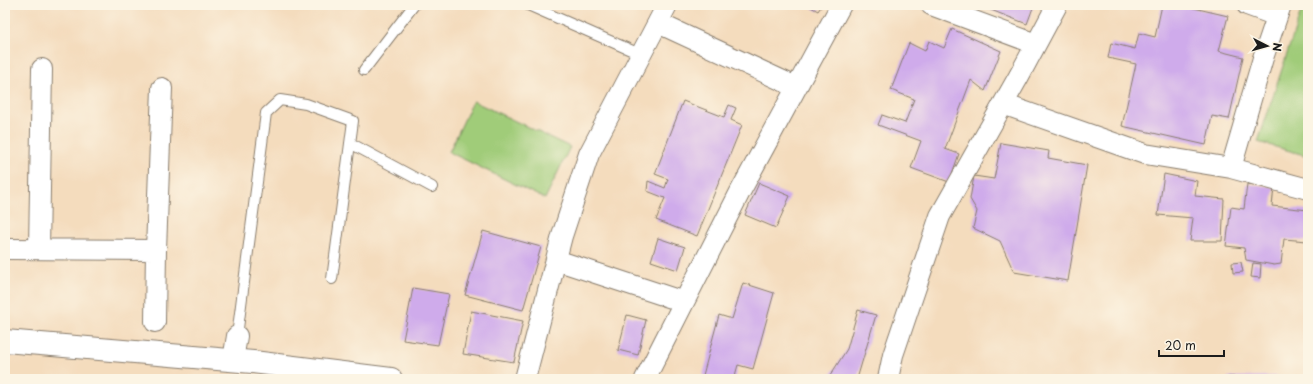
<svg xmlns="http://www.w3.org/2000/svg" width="1313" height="384" font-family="'Playpen Sans',sans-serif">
<rect width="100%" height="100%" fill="#fcf5e5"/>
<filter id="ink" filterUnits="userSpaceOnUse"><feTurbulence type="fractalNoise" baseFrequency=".025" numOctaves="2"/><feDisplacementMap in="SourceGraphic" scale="8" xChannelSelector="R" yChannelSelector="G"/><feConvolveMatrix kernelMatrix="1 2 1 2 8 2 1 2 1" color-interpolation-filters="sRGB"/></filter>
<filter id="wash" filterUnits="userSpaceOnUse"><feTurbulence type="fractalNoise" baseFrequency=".012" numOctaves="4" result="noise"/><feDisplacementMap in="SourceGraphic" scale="16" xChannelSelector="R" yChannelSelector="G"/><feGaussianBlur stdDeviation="0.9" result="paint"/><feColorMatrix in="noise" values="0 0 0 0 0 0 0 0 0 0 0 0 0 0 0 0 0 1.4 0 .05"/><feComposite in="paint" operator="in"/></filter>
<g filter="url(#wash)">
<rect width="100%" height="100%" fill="#f4dcbd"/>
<path fill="#a0cc79" stroke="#5e744a" d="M1303,5H1308V156L1258,142Z
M473,101L570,147L545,199L449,152Z"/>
<g id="blocks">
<path fill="#cfabeb" d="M807,5H822L818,11Z
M978,5H1034L1027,24Z
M1162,5H1181L1228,16L1219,51L1243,57L1229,119L1212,116L1206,145L1122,126L1136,64L1108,58L1111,43L1135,49L1139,33L1155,37Z
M952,29L1001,51L985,91L971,80L945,149L959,154L949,182L911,168L921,141L878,125L882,115L905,123L914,99L891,90L909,43L925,51L929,41L944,48Z
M683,101L724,117L729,105L736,108L731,120L742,125L697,236L656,220L665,198L647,191L648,181L665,188L668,179L655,174Z
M1001,143L1049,151L1048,158L1087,165L1068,281L1014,272L1000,241L973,228L977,211L970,199L974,176L994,179Z
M1164,174L1197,181L1195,196L1224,199L1222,241H1190L1193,218L1158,215Z
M759,183L790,196L776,228L745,215Z
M1247,184L1274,187L1272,206L1308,210L1307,241L1284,239L1281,264L1274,265L1246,260L1244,248L1226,246L1231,207L1244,209Z
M483,231L541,247L523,310L465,295Z
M658,238L685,247L678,270L651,261Z
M1241,262L1243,272L1233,273L1232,263Z
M1253,263L1261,264L1260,278L1251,277Z
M743,283L774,293L753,369L738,365L734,379H702L719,315L732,319Z
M413,288L449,294L438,345L403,340Z
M858,310L876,315L857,379H816L817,375L828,379L847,349Z
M471,311L523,321L514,362L463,354Z
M627,315L646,320L638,355L618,350Z
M1279,376V379H1228V377Z"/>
</g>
</g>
<g filter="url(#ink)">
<use href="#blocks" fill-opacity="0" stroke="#887c6c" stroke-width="1"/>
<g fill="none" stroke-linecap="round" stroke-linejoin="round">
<g stroke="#887c6c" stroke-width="12">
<path id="lane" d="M528,5L642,55
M364,70L414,5
M350,143L432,187
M237,336L266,113L280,100L306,104L353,121L332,279"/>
</g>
<g stroke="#887c6c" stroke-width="22">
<path id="street" d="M931,5L1036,44
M1247,5L1277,16
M658,23L796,87
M1003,104L1145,154L1231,168L1308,189
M1231,168L1263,58L1281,5
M5,249L156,250
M39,249L42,69
M556,260L684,302
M155,322L156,250L162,88
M233,360L237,336
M525,379L562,236L589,154L667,5
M645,379L740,192L841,5
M888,379L893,355L940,216L1019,76L1057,5"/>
</g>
<g stroke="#887c6c" stroke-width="24">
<path id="secondary" d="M5,341L253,362L391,379"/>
</g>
<use href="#lane" stroke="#fff" stroke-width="10"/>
<use href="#street" stroke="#fff" stroke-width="20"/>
<use href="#secondary" stroke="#fff" stroke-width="22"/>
</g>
</g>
<rect width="1313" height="384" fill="none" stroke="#fcf5e5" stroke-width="20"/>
<g transform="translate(1267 46) rotate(96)" stroke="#fcf5e5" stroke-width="3" paint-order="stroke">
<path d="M0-3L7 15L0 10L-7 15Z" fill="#1c1c1c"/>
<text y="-6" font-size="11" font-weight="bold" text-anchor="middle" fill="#1c1c1c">N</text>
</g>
<path d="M1159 350v6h65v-6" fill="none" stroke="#1c1c1c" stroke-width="2"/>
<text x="1165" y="350" font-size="12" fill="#1c1c1c" stroke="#fcf5e5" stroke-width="3" paint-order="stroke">20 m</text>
</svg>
